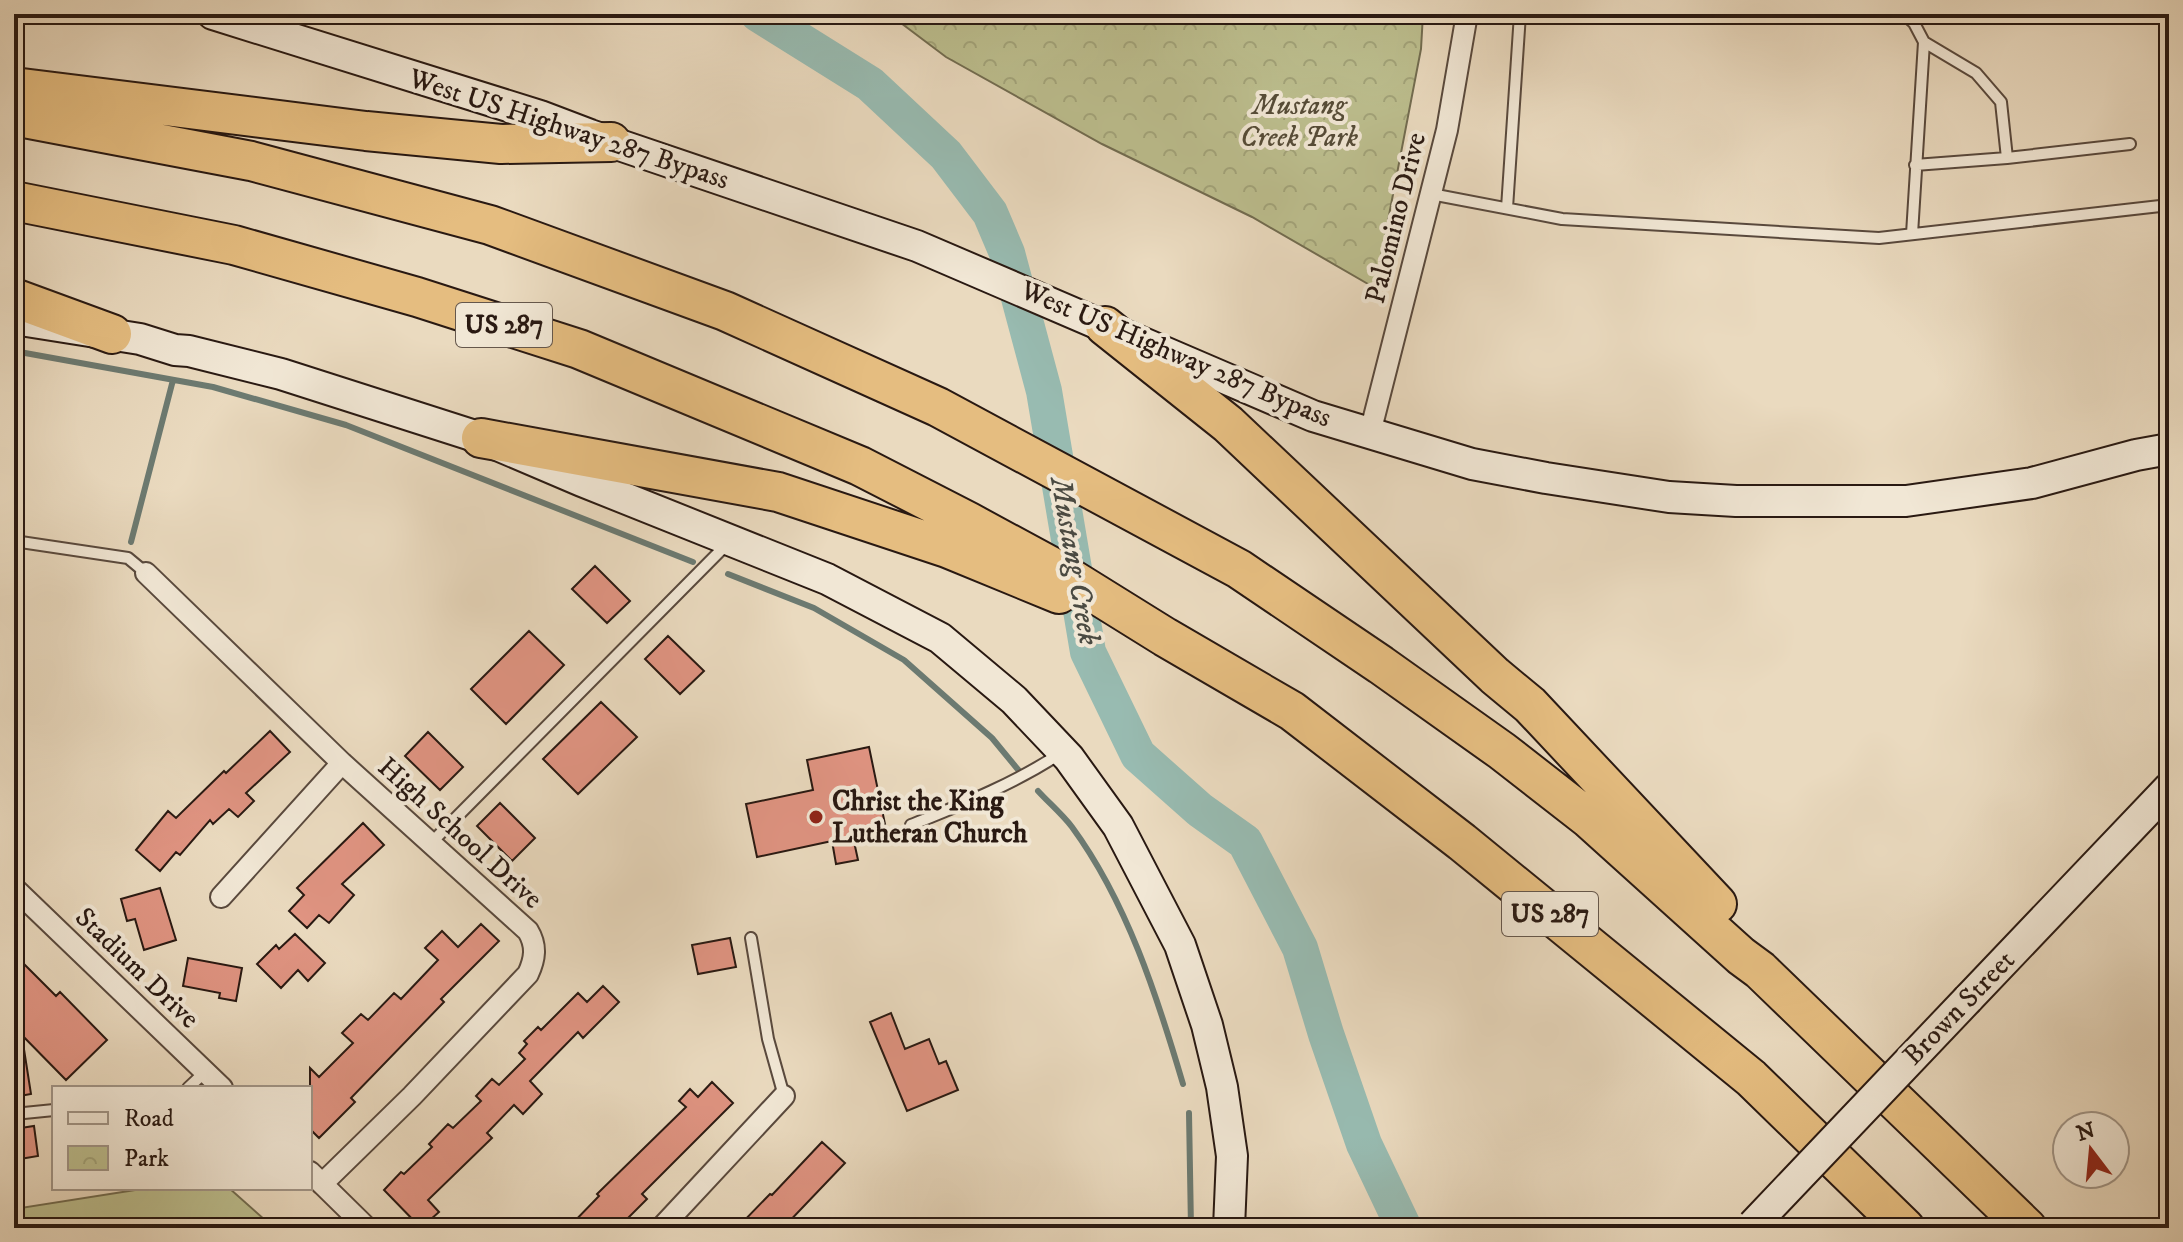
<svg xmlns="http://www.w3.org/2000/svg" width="2183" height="1242" font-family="'IM FELL DW Pica',serif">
<defs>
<pattern id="park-crowns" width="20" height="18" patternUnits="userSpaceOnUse" patternTransform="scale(2)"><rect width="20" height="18" fill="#bcbe8e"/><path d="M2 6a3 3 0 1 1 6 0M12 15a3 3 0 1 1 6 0" fill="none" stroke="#a2a379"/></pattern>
</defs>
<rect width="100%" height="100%" fill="#eadabf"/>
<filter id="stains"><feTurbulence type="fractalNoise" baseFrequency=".0025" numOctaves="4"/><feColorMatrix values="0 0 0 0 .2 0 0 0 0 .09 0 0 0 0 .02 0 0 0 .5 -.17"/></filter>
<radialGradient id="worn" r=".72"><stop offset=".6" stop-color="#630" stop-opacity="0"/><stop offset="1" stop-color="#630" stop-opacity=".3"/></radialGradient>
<path fill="url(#park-crowns)" stroke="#726c50" stroke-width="2" d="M889,14H1423L1421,49L1375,288L1252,217L1102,144L946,57Z"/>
<path fill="#bcbe8e" stroke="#726c50" stroke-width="2" d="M148,1188H229L274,1228H14V1209Z"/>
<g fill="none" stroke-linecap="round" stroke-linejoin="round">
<path stroke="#6c7a71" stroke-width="6" d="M14,351L213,387L346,425L693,562
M131,542L173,380
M728,574L814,608L904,660L992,738L1020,772
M1038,791C1049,803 1062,814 1072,827C1127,902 1157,996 1183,1084
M1189,1113L1191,1228"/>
<path stroke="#98bbb1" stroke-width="36" d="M758,14L870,84L946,155L990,213L1007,253L1044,391L1088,652L1138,755L1200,810L1245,842L1300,948L1326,1034L1364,1144L1404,1228"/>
</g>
<path fill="#e09482" stroke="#291912" stroke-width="2" d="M595,566L630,601L607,623L572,589Z
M529,631L564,665L506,724L471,689Z
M668,636L704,671L680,694L645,659Z
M601,702L637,737L578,794L543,759Z
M270,731L290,752L246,793L254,801L238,817L229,809L213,824L210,820L180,855L176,852L160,871L136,850L168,811L176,818L224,771L226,773Z
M428,732L463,767L440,790L405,756Z
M869,747L886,829L853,837L858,860L836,864L832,841L757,857L746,804L813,790L807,760Z
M500,803L535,838L512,861L477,826Z
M363,823L384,845L342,884L354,895L329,923L319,915L307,928L289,911L304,895L297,888Z
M160,888L176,940L144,950L135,919L127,921L121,899Z
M481,924L499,941L441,999L444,1002L351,1098L355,1102L319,1138L310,1129V1068L319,1077L353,1043L342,1033L361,1014L368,1020L394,993L401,999L438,960L425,948L442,931L458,947Z
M295,934L325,963L308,981L298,970L281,988L257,964L276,945L279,949Z
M730,938L736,967L698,974L692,945Z
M14,954L56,996L60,992L107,1040L66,1080L14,1027Z
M188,958L242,968L236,1001L219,998L220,993L183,986Z
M603,986L619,1002L583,1038L578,1032L530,1081L542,1094L523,1114L514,1105L487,1133L492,1138L428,1200L439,1212L421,1228L384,1190L401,1172L404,1174L432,1147L429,1144L448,1124L453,1128L481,1101L476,1096L492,1079L499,1085L525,1059L519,1053L527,1044L524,1041L538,1027L541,1030L578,993L587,1002Z
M891,1013L905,1049L929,1039L939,1064L946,1061L958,1090L907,1111L870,1022Z
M23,1043L31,1094L14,1097V1044Z
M712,1082L733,1103L642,1194L647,1199L618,1228H568L599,1196L597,1194L686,1107L679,1101L690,1089L698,1097Z
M34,1126L38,1156L14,1160V1129Z
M822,1142L845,1163L783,1228H737L770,1194L772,1195Z"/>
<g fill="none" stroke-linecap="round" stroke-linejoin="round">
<g stroke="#59493d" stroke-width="14">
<path id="lane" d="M1904,14L1914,23L1924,42
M1915,165L2007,158
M1431,194L1562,219L1879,238L2169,205
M1507,208L1520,14
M1912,234L1924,42L1976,73L2001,102L2007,158L2130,144
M14,541L128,558L146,573
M911,825C963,804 1014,784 1061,753
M430,844L727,544
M751,938L768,1039L784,1096
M188,1088L205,1072
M14,1114L54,1110"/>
</g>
<g stroke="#59493d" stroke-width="24">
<path id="street" d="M1370,433L1447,130L1467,14
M146,573L342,763L528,931C537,946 535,959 528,974L412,1096L322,1184
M14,888L222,1088
M221,897L342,763
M310,1172L367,1228
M661,1228L784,1096"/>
</g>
<g stroke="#291912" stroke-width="34">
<path id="secondary" d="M213,14L540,116L590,135L917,246L1313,416L1472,464L1546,478L1669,497L1736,501H1906L2032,483L2136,455L2169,449
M14,319L140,339L175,350L189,351L281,374L481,438L582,481L827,579L940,638L1014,700L1069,758L1118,826L1180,945L1207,1025L1222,1087L1232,1156L1229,1228
M1968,999L2169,788"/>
</g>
<g stroke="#291912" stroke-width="42">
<path id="highway" d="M14,87L366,131L501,144L611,142
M14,116L251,161L490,225L725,311L938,407L1239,569L1381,665L1502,751L1588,818L1741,956L1760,970L2027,1228
M14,201L234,245L417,297L579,349L860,466L969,522L1054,568L1165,637L1292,711L1462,842L1751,1078L1905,1228
M14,298L112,334
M1105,326L1228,424L1495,676L1530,705L1717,904
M481,438L778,492L947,548L1059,594"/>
</g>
<use href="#lane" stroke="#f1e7d5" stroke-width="10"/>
<use href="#street" stroke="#f1e7d5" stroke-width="20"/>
<use href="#secondary" stroke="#f1e7d5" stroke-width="30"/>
<use href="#highway" stroke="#e5bd80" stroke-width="38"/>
<g stroke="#291912" stroke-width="34" stroke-linecap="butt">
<path id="secondary-bridge" d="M1753,1225L1968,999"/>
</g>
<use href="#secondary-bridge" stroke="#f1e7d5" stroke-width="30"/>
</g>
<circle fill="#8f2418" stroke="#f1e7d5" stroke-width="3" cx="816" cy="817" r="8"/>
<g text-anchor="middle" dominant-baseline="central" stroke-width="8" stroke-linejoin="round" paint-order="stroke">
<g fill="#f1e7d5" stroke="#65574c" stroke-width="2">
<rect x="456" y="303" width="96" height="44" rx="6"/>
<rect x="1502" y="892" width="96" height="44" rx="6"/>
</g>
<g font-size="26" font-weight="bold" fill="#291912">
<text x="504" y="325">US 287</text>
<text x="1550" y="914">US 287</text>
</g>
<g font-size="28" font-style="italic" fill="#554b37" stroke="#f1e7d5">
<text x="1299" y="105">Mustang<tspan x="1299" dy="32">Creek Park</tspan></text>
</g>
<g font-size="28" fill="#291912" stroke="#f1e7d5">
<text transform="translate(569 129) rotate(18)">West US Highway 287 Bypass</text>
<text transform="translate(1396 218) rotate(-76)">Palomino Drive</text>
<text transform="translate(1176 354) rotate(23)">West US Highway 287 Bypass</text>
<text transform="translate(460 833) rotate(42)">High School Drive</text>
<text transform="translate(137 968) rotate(44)">Stadium Drive</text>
<text transform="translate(1959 1008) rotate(-46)">Brown Street</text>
</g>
<g font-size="28" font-weight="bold" fill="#291912" stroke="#f1e7d5" text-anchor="start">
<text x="832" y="801">Christ the King<tspan x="832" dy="32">Lutheran Church</tspan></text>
</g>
<g font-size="30" font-style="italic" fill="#4a4a42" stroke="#f1e7d5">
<text transform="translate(1074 561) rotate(80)">Mustang Creek</text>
</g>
</g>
<rect width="2183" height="1242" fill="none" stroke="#eadabf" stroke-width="48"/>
<rect x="16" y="16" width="2151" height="1210" fill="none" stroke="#291912" stroke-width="4"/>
<rect x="24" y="24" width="2135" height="1194" fill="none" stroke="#291912" stroke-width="2"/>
<rect x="52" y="1086" width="260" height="104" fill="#f1e7d5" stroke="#a19587" stroke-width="2"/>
<rect x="68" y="1112" width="40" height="12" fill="#f1e7d5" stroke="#a19587" stroke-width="2"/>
<text x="124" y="1126" font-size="24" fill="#291912">Road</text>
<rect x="68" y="1146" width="40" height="24" fill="url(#park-crowns)" stroke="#a19587" stroke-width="2"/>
<text x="124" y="1166" font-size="24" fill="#291912">Park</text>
<g transform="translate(2091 1150) rotate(344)"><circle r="38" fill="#f1e7d5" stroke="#a19587" stroke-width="2"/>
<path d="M0-6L14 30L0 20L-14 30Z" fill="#8f2418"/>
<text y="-12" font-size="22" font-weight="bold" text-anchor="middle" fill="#291912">N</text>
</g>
<rect width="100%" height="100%" filter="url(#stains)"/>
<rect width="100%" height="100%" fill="url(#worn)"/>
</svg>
